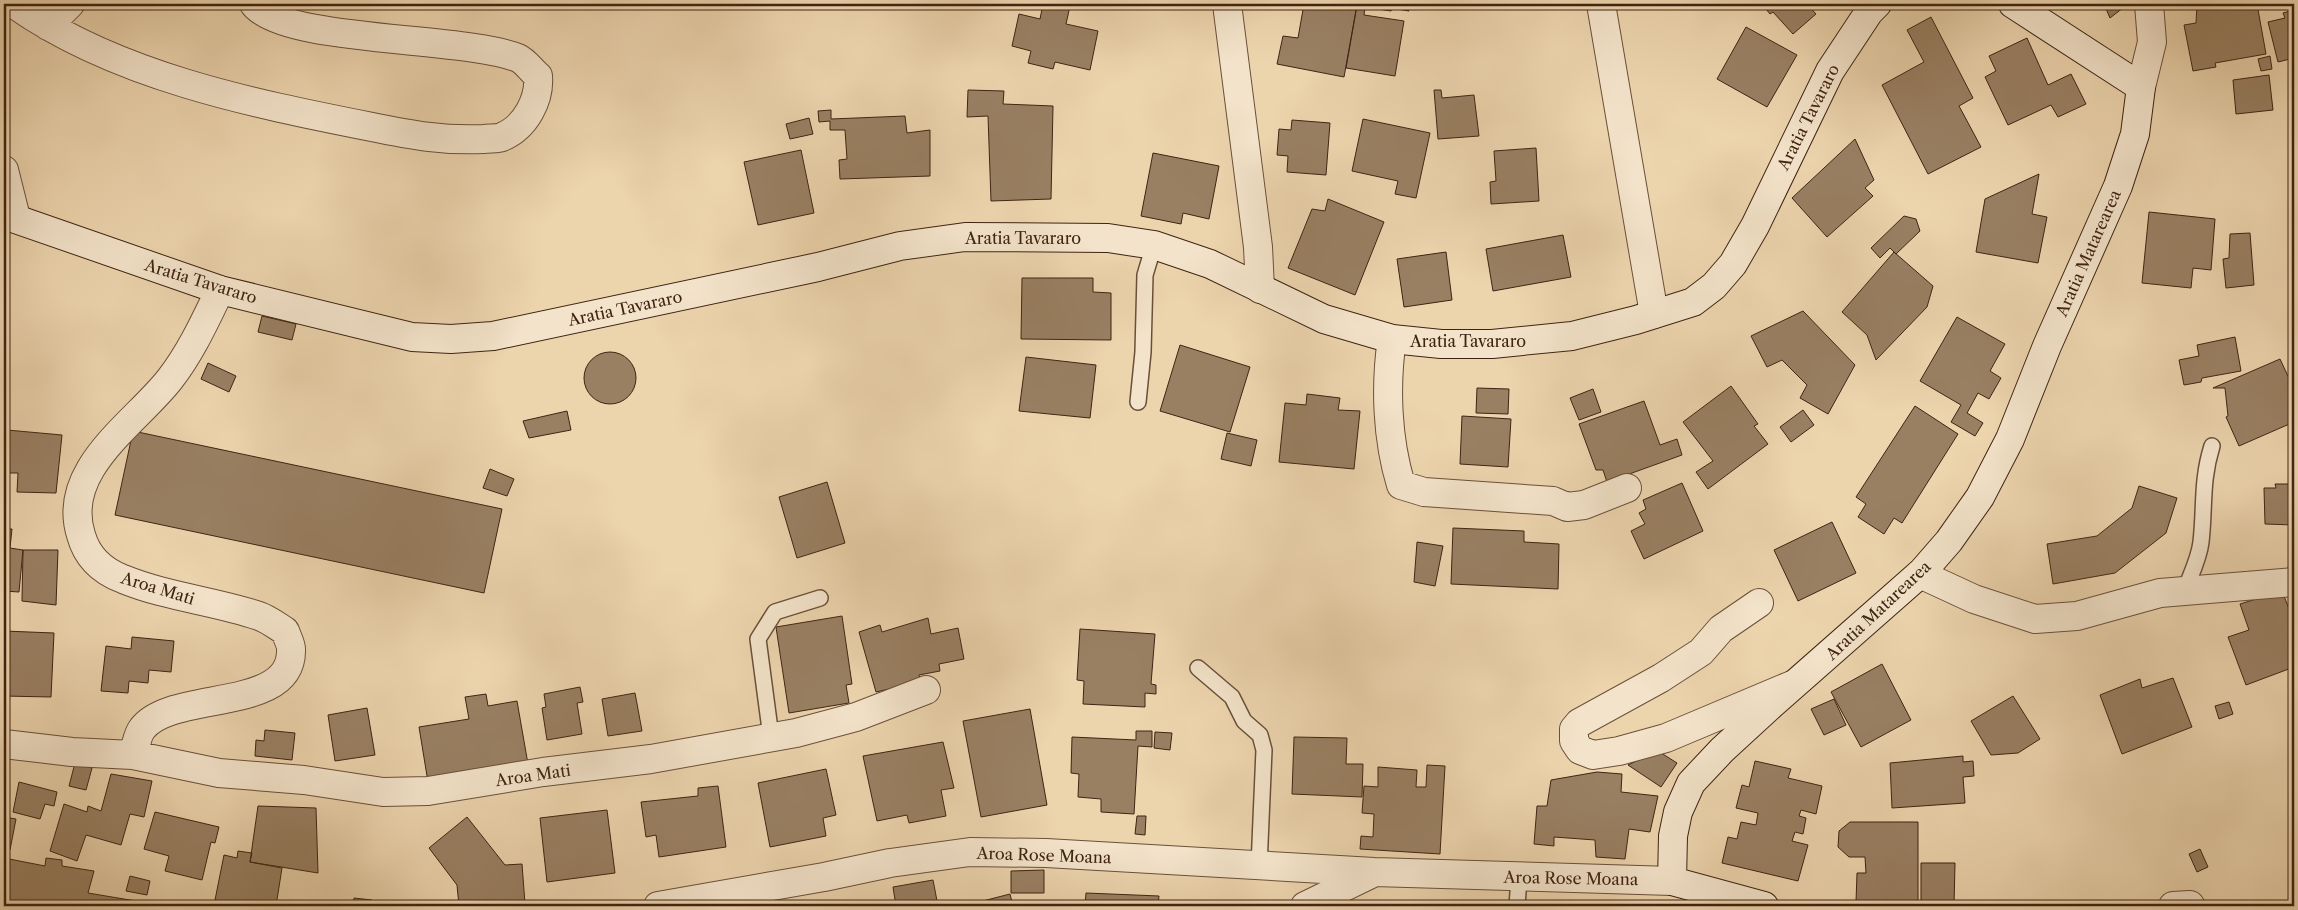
<svg xmlns="http://www.w3.org/2000/svg" width="2298" height="910" font-family="'Libre Caslon Text',serif">
<rect width="100%" height="100%" fill="#ecd4ad"/>
<filter id="stains"><feTurbulence type="fractalNoise" baseFrequency=".004" numOctaves="4"/><feColorMatrix values="0 0 0 0 .2 0 0 0 0 .09 0 0 0 0 .02 0 0 0 .5 -.17"/></filter>
<radialGradient id="worn" r=".72"><stop offset=".6" stop-color="#630" stop-opacity="0"/><stop offset="1" stop-color="#630" stop-opacity=".3"/></radialGradient>
<path fill="#998063" stroke="#3f2413" d="M1043,4L1070,6L1066,24L1098,31L1090,70L1055,62L1053,69L1028,63L1031,51L1012,46L1019,14L1040,19Z
M1304,4L1326,8V6L1349,7L1350,4L1357,5L1344,77L1277,64L1283,36L1298,38Z
M1405,4L1409,11L1392,8L1391,11L1365,7L1364,15L1404,21L1395,76L1346,68L1357,5L1353,4Z
M1762,4H1807L1816,14L1793,34L1773,12L1770,14Z
M2104,4H2128L2110,18Z
M2197,4H2257L2266,54L2215,63L2216,67L2193,71L2184,25L2196,23Z
M2294,10V58L2278,62L2268,22L2285,18L2283,13Z
M1931,17L1973,98L1959,106L1981,147L1928,174L1882,85L1924,62L1907,30Z
M1746,27L1797,55L1767,107L1717,79Z
M2027,38L2048,85L2071,74L2086,104L2058,117L2051,105L2008,125L1985,77L1996,71L1989,56Z
M2270,56L2272,69L2261,71L2258,59Z
M2269,75L2273,110L2236,114L2233,80Z
M968,90L1004,91L1003,104L1053,106L1051,199L991,201L988,116L967,117Z
M1434,90H1441L1442,98L1474,95L1479,136L1438,139Z
M831,110V119L905,116L907,133L930,130V176L840,179L839,160L847,159L845,130H830V121L819,122L818,111Z
M809,118L813,134L790,139L786,124Z
M1363,119L1430,133L1416,198L1395,194L1398,181L1352,171Z
M1292,120L1330,123L1326,175L1287,172L1288,156L1277,155L1279,129L1291,130Z
M1855,139L1874,180L1865,188L1873,196L1827,237L1792,198Z
M1536,148L1539,201L1491,204L1490,182L1496,181L1494,151Z
M801,150L814,213L758,225L744,162Z
M1153,153L1219,166L1209,219L1183,213L1181,224L1141,216Z
M2039,174L2032,214L2047,217L2038,263L1976,252L1985,199Z
M1328,199L1384,222L1355,295L1288,268L1312,209L1325,211Z
M2149,212L2215,219L2211,270L2193,268L2191,288L2142,283Z
M1904,216L1916,219L1920,231L1896,254L1890,248L1880,258L1871,248Z
M2250,233L2254,285L2226,288L2223,259L2229,258L2230,234Z
M1563,235L1571,277L1493,291L1486,249Z
M1446,252L1452,300L1404,307L1397,259Z
M1894,252L1933,286L1927,307L1876,360L1867,335L1842,312Z
M1022,278H1093V292L1111,293V340L1021,339Z
M1803,311L1855,365L1828,414L1800,398L1807,385L1782,360L1767,367L1751,336Z
M262,316L296,324L292,340L258,332Z
M1957,317L2005,344L1990,371L2001,378L1989,399L1978,393L1967,413L1983,423L1975,436L1951,422L1961,405L1920,381Z
M2235,337L2241,371L2202,378L2201,382L2184,385L2179,360L2199,356L2197,345Z
M1180,345L1250,367L1230,432L1160,411Z
M584 378a26 26 0 1 1 52 0a26 26 0 1 1-52 0Z
M1026,357L1096,365L1090,418L1019,411Z
M2280,359L2294,389V422L2239,446L2226,417L2228,416L2225,388H2213Z
M208,363L236,376L229,392L201,379Z
M1731,386L1758,424L1754,426L1768,444L1708,489L1696,472L1713,461L1683,422Z
M1477,388L1509,389L1508,414L1476,413Z
M1593,389L1601,412L1579,420L1570,398Z
M1307,394L1340,398L1338,410L1360,411L1354,469L1279,462L1285,403L1306,405Z
M1644,401L1660,445L1677,439L1682,455L1607,482L1603,470H1596L1579,424Z
M1915,406L1958,434L1902,523L1894,518L1884,534L1858,517L1866,504L1856,497Z
M1803,410L1814,425L1791,442L1780,427Z
M567,411L571,430L529,438L523,421Z
M4,416H7V430L62,435L56,493L17,492L18,473H4Z
M1462,416L1511,419L1508,467L1460,464Z
M133,431L502,509L484,593L115,515Z
M1227,433L1257,440L1251,466L1221,459Z
M490,469L514,479L507,496L483,488Z
M827,482L845,543L797,558L779,497Z
M1682,483L1703,531L1644,559L1631,531L1645,524L1639,513L1646,509L1643,500Z
M2275,484H2294V549L2293,525L2265,524L2264,488H2276Z
M2139,486L2177,498L2166,533L2115,573L2053,584L2047,544L2097,536L2132,508Z
M1832,522L1856,573L1798,601L1774,550Z
M1453,528L1524,531V542L1559,544L1558,589L1451,584Z
M4,529H12L10,548L23,550L19,592L4,591Z
M1417,542L1443,546L1435,586L1414,582Z
M23,550H58L56,605L22,601Z
M2282,591L2291,614L2294,612V667L2246,685L2228,637L2249,630L2240,604Z
M842,616L852,684L846,685L849,703L789,713L776,627Z
M928,618L931,634L958,628L964,659L939,664L940,671L919,675L921,682L876,692L859,632L880,625L882,632Z
M1080,629L1155,634L1151,684L1156,685V694L1145,693V707L1083,704L1084,681L1077,680Z
M4,631L54,633L51,697L4,696Z
M132,637L174,641L171,672L149,670L148,683L129,681L128,693L101,691L106,646L131,649Z
M1882,664L1911,720L1861,747L1831,692Z
M2173,678L2192,727L2122,754L2100,695L2140,679L2142,688Z
M580,687L583,702L577,703L582,734L547,740L542,708L546,707L544,694Z
M635,693L642,731L608,736L602,699Z
M486,694L488,706L517,701L528,764L428,782L419,727L469,719L465,697Z
M2013,696L2040,739L2018,753L1991,755L1971,721Z
M1834,699L1846,725L1824,735L1811,709Z
M2229,702L2233,714L2219,719L2215,706Z
M367,708L375,755L335,761L328,715Z
M1030,709L1047,805L981,817L963,721Z
M265,730L295,733L292,760L255,756L256,740L264,741Z
M1136,731H1152V747L1138,746L1134,814L1101,812V799L1078,797L1079,774L1071,773L1072,737L1136,740Z
M1155,732L1172,733L1170,750L1154,748Z
M1294,737L1347,738L1346,764H1363L1362,797L1292,794Z
M943,742L954,788L941,790L946,816L909,823L907,815L877,821L863,756Z
M1658,751L1677,763L1661,787L1628,765Z
M1963,756V762L1973,761L1974,776L1963,777L1965,803L1892,808L1890,763Z
M1755,761L1791,769L1788,778L1822,786L1816,814L1801,810L1799,816L1806,818L1803,834L1795,832L1792,841L1808,845L1798,881L1722,863L1728,837L1737,839L1741,822L1756,825L1758,813L1736,808L1742,785L1749,787Z
M75,763L92,768L86,790L69,786Z
M1427,765L1445,766L1440,854L1360,849L1361,836L1373,837L1374,814L1362,813L1364,786L1378,787V767L1417,770L1416,787H1426Z
M826,769L836,815L823,818L826,836L770,847L758,783Z
M1597,772L1622,774L1621,792L1658,796L1650,832L1629,829L1625,859L1596,857L1595,840L1554,837V846L1534,844L1537,806H1547L1551,780Z
M111,774L152,781L144,817L130,814L121,845L86,835L77,861L50,851L64,804L87,812L88,806L101,811Z
M19,782L57,792L54,806L45,804L40,819L13,812Z
M718,786L726,847L659,857L656,835L646,837L641,802L698,796V788Z
M258,806L316,808L318,873L250,862Z
M607,810L615,873L547,882L540,818Z
M155,812L219,827L215,843L211,842L202,880L165,871L169,856L144,849Z
M1137,816H1146L1145,835L1135,834Z
M4,817L16,819L10,850L4,849Z
M467,817L505,865L522,864L525,904L507,906H459L457,885L429,848Z
M1850,822H1918V902H1856L1857,873H1866L1865,857H1849L1838,847L1839,831Z
M2200,849L2208,867L2197,872L2189,854Z
M238,851L252,853L250,862L282,868L276,906H249L215,900L224,855L237,858Z
M4,858L45,866L46,858L62,860V866L94,871L88,893L136,901L135,906H4Z
M1921,863H1955L1954,906H1921Z
M1044,870V893H1011V871Z
M130,876L150,881L147,895L126,891Z
M933,880L938,906H896L893,887Z
M1086,893L1159,896L1158,906H1085Z
M1010,894L1013,906H972L971,904Z
M354,898L372,900L375,906H353Z"/>
<g fill="none" stroke-linecap="round" stroke-linejoin="round">
<g stroke="#6a503a" stroke-width="18">
<path id="lane" d="M1138,402L1143,352L1145,275L1154,245
M2185,590C2191,574 2199,559 2201,542C2205,507 2201,481 2212,446
M1198,668L1232,697L1244,721L1260,735L1264,750L1259,866
M771,737L758,639L775,612L820,598
M1517,906L1519,878"/>
</g>
<g stroke="#6a503a" stroke-width="30">
<path id="street" d="M14,4C116,76 251,103 372,127C411,135 443,141 484,139C489,138 497,139 502,137C526,127 540,99 538,76C532,71 525,61 518,58C464,36 284,43 254,4
M1227,4L1258,247L1260,289
M1601,4L1654,314
M48,26L70,4
M2141,87L2152,42L2149,4
M4,170L16,218
M1392,339C1385,386 1387,439 1401,485L1424,492L1553,501L1567,507L1584,505L1627,488
M1920,574L1974,599L2035,619L2077,616L2160,593L2294,582
M1759,603L1721,629L1701,652L1661,678L1579,723L1574,729V741L1580,750L1593,755L1619,751L1666,738L1792,685
M4,744L72,752L133,755C136,747 137,735 142,729C171,689 293,714 291,649C291,644 287,637 285,631C277,626 268,619 259,616C215,601 167,597 123,579C102,571 87,557 81,535C60,469 136,423 170,379C191,352 205,321 220,290
M133,755L219,773L304,780L383,792L428,791L543,772L651,759L796,733L856,717L926,690
M658,906L824,877L890,863L970,852L1046,853L1374,872L1672,881
M1305,906L1373,873
M2173,906L2190,905"/>
</g>
<g stroke="#3f2413" stroke-width="30">
<path id="secondary" d="M4,215L220,290L412,337L451,339L493,336L818,267L900,246L965,237L1108,238L1154,245L1210,264L1324,319L1392,339L1441,344H1492L1572,336L1636,320L1693,302L1714,286L1733,264L1755,226L1830,71L1869,12L1877,4
M1764,906L1672,881L1673,836L1678,812L1691,783L1722,750L1771,705L1922,572L1949,541L1980,497L2010,439L2047,346L2118,186L2135,134L2141,87L2013,4"/>
</g>
<use href="#lane" stroke="#f3e3ca" stroke-width="15"/>
<use href="#street" stroke="#f3e3ca" stroke-width="28"/>
<use href="#secondary" stroke="#f3e3ca" stroke-width="28"/>
</g>
<g text-anchor="middle" dominant-baseline="central" stroke-width="4" stroke-linejoin="round" paint-order="stroke">
<g font-size="16" fill="#3f2413" stroke="#f3e3ca">
<text transform="translate(1808 117) rotate(-63)">Aratia Tavararo</text>
<text x="1023" y="238">Aratia Tavararo</text>
<text transform="translate(2088 253) rotate(-66)">Aratia Matarearea</text>
<text transform="translate(201 281) rotate(17)">Aratia Tavararo</text>
<text transform="translate(625 308) rotate(-12)">Aratia Tavararo</text>
<text x="1468" y="341">Aratia Tavararo</text>
<text transform="translate(158 588) rotate(17)">Aroa Mati</text>
<text transform="translate(1878 610) rotate(-43)">Aratia Matarearea</text>
<text transform="translate(533 775) rotate(-8)">Aroa Mati</text>
<text transform="translate(1044 855) rotate(2)">Aroa Rose Moana</text>
<text transform="translate(1571 878) rotate(1)">Aroa Rose Moana</text>
</g>
</g>
<rect width="2298" height="910" fill="none" stroke="#ecd4ad" stroke-width="20"/>
<rect x="5" y="5" width="2288" height="900" fill="none" stroke="#3f2413" stroke-width="2.5"/>
<rect x="10" y="10" width="2278" height="890" fill="none" stroke="#3f2413"/>
<rect width="100%" height="100%" filter="url(#stains)"/>
<rect width="100%" height="100%" fill="url(#worn)"/>
</svg>
